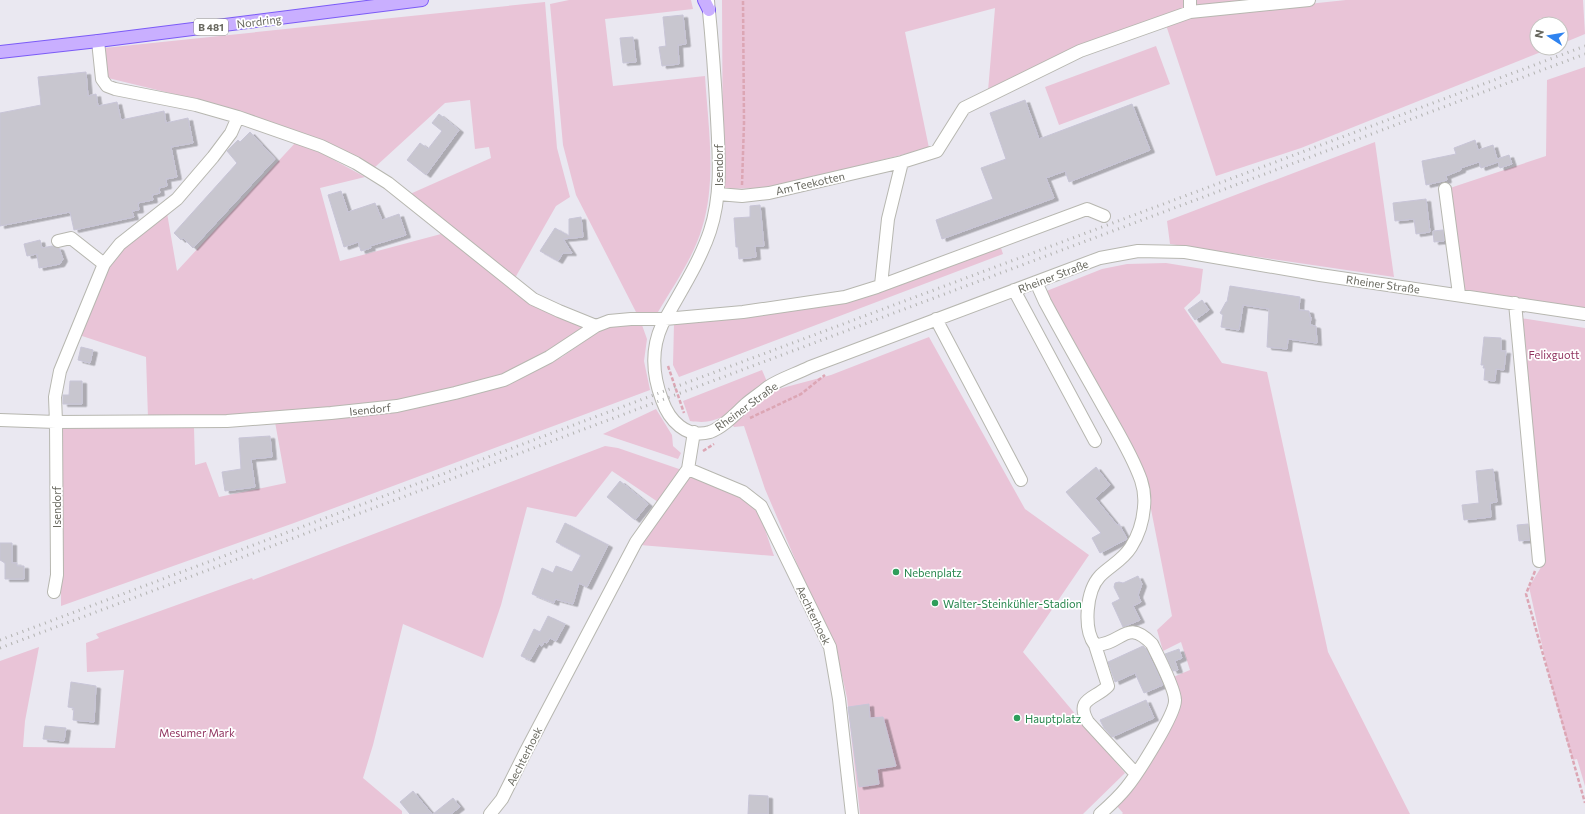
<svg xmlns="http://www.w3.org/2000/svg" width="1585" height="814" font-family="Commissioner,sans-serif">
<defs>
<filter id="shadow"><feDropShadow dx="4.5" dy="2.5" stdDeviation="0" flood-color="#0004"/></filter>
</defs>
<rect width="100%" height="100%" fill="#eae8f1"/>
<path fill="#e9c4d7" d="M569,0H691L693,9L605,19L613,86L705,76C708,125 717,180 702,228C693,258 674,285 658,312H636L576,195L563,145L550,4Z
M722,0H1185L1186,9L988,91L995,8L905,32L929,148L769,188L723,189Z
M1193,0H1278L1193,9Z
M1346,0H1583L1585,34L1561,44V24H1537V48H1551L1301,148L1216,176L1166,25L1194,16Z
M545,2L557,148L570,197L556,206L515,278L410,194L491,158L489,147L475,149L470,100L445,103L374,168L323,143L215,104L108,78L104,48Z
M1156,46L1170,84L1059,125L1045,87Z
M1585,67V309L1464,290L1450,188L1546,156L1547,80Z
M296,142L323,154L365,177L320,188L340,261L441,234L531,302L585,326L549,353L503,376L397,402L229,417L148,418L146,357L79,335L107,265L123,247L167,213L177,271Z
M1375,142L1394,277L1170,244L1167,221Z
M1000,245L1003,254L679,377L673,365L674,324L847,299Z
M1166,263L1203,269L1200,293L1184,308L1222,363L1267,372L1328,652L1410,814H1122L1123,813L1116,805L1141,777L1181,700L1171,678L1190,670L1181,642L1163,651L1157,630L1172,616L1147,489L1044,292L1102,269L1127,264Z
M1520,318L1585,328V786L1577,759L1573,760C1554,703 1542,645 1529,587L1543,564Z
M619,325H642L647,339L644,361L650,390L294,523L61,606L60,426L194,428L195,465L206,462L219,497L286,483L275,422L397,411L458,399L508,385L562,357L600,330Z
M929,337L1025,509L1089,555L1023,652L1125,773L1083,814H860L847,698L839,662L765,489L744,426L734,427L726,415C712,422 705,423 690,421L683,401L762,370L771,391L831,375Z
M656,409L672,435L673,446L681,453L678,459L603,434Z
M605,446L618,448L682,470L658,502L612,471L576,517L527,507L501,605L483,658L403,624L373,745L363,778L402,811V814H0V661L39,647L25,721L23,747L115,748L124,670L87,672L86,643L99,638L96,634L252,578L253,580Z
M690,475L740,496L758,509L774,556L640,545Z"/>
<path fill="#c8c6cf" stroke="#c8c5d7" filter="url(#shadow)" d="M683,15L686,44L678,45L679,64L662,66L659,47L666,46L663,17Z
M633,37L636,62L623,63L620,38Z
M86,72L88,96L96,94L98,106L117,102L121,120L164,111L166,123L188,118L193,143L171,147L177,177L166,179L167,186L159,188L160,193L152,195L153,200L138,203L139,210L132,211L134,217L74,230L70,212L0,226V113L41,105L38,77Z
M1025,100L1039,139L1132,104L1150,150L1069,182L1065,171L1046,178L1054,198L942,239L936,220L993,199L981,168L1006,159L990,113Z
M439,114L459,130L426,175L407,160L420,143L428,149L442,131L432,123Z
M250,132L275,159L193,248L183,238L181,240L174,233L237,163L227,151L238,140L240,142Z
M1475,140L1478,150L1493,145L1497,159L1509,155L1512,164L1500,168L1498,162L1481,168L1479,162L1461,168V170L1446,176L1447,180L1426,185L1422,161L1456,154L1454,148Z
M341,191L348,212L375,203L382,220L399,214L406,235L370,246L371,248L361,251L358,242L344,247L328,195Z
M1426,199L1430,232L1416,234L1414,219L1395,221L1393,203Z
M760,205L764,246H755L756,257L739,259L738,247H736L734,218L750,217V206Z
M581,217L583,237L563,239L572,253H563L558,261L540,251L555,228L569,236V219Z
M1443,230L1444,241L1434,242L1433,231Z
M40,240L42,248L52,246L59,248L63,259L60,264L39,268L37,254L27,256L24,244Z
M1230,286L1300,297L1299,310L1309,311L1310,317H1311L1310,325L1316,326L1317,343L1288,339L1287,349L1267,347L1269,309L1243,305L1239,330L1221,327L1223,315L1220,313L1226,302H1227Z
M1202,300L1209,310L1195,320L1188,310Z
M1484,337L1501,338V351H1506L1504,370L1496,369L1495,381L1484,380L1485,368H1483L1484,365H1481Z
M81,347L93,350L90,363L78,360Z
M70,381H82V404H63V395H69Z
M270,436L272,457L251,459L255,487L225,491L222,472L241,469L239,438Z
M1096,467L1110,485L1095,498L1117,525L1119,524L1127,539L1100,553L1092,538L1101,533L1066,492Z
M1493,469L1497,502L1490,503L1491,517L1464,520L1462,505L1479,503L1476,471Z
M620,481L648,504L635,520L607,497Z
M565,523L608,545L587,587L579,583L573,604L555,599L554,603L532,594L542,568L553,573L556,566L572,572L581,555L556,542Z
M1528,524L1530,540L1519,541L1517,525Z
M0,543H12V563H17V566H24V579H5V563L0,560Z
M1138,576L1142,584L1138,595L1141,602L1133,606L1140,620L1123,627L1112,603L1120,599L1114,587L1115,583L1119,582L1123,583Z
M548,616L565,624L556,641L550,638L547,643L544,642L542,646L539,644L530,660L521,656L534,629L540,632Z
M1143,646L1146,649L1163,685L1144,693L1135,673L1115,682L1108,662Z
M1179,649L1182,658L1175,661L1178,670L1173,671L1165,654Z
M71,682L96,686L94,722L73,720L74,708L68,707Z
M1146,700L1154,718L1112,737L1104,728L1100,720Z
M869,704L870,718L883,717L896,766L877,769L879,784L859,787L848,707Z
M45,726L66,728L64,741L43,739Z
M413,791L432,814H410L400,802Z
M749,795L768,796V814H748Z
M453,798L460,807L451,814H433Z"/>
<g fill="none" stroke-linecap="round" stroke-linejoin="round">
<g stroke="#b7b7b0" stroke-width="14">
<path id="minor" d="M1190,0V12
M708,1C712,40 715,80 717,119C719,156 722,195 710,231C699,264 678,295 662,325C651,349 653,376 662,400C669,420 686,439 710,432C724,427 736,413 746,404C753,398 761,393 768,387C780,379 796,374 810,367L1100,258L1138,251L1185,252L1320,275L1585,314
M98,41L102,79L107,86L115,89L196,105L238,117L321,146L356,163L388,183L533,299L559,311L596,326
M1445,189L1459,294
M718,194L742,196L769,193L902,162L937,151L964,108L1080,51L1190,12L1309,0
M58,241L71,238L104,264
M1036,282L1045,302C1065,339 1086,376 1107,413C1119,434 1133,457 1141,480C1144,489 1145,498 1144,507C1143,521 1138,536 1131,547C1123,560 1110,566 1100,576C1086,591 1083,629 1095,645C1122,645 1126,617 1152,644C1158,656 1175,689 1175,700C1176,714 1136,776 1126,788C1118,798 1109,806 1100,814
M881,285L888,219L902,162
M1014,290L1095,441
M1515,303L1539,561
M936,319L1021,480
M0,420L56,422L55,397L60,371L104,264L120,244L177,199L213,157L231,133L238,117
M688,469L743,492L761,506L830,647L839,699L852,814
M54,592L57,575L56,422L227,421L331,413L397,406L455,393L504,380L549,357L596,326L609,321L631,319H665L743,312L845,297L877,287L1087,209L1104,216
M1095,645L1108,686C1096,699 1074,698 1088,722L1136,774
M490,814L502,799L525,753L636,542L688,469L694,432"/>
</g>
<g stroke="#7b5bf7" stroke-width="14">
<path id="major" d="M704,0L709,10
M0,52L98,41L422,0"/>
</g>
<path stroke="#dca6b4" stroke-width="2.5" stroke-dasharray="4 2" stroke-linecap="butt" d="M742,185L744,123L743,0
M668,366L684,413
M750,418L801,394L825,375
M703,451L714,444
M1535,571L1526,594L1585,803"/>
<use href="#minor" stroke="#fff" stroke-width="12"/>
<use href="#major" stroke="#c9afff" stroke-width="12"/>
<path stroke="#b2b2b0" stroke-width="3" stroke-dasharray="1 5" stroke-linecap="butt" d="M0,640L1585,46
M0,648L1585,54"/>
</g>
<g fill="#2e9e5b" stroke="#fff" stroke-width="1.5">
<circle cx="896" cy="572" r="4"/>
<circle cx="935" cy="603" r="4"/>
<circle cx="1017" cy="718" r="4"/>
</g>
<g text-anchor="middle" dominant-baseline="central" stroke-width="3.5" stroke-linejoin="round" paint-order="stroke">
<rect fill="#fff" stroke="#95958f" stroke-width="1" x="194" y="19" width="34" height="16" rx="3"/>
<g font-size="10" font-weight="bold" fill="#68685f">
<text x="211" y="27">B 481</text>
</g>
<g font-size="11" fill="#68685f" stroke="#fff">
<text transform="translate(259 21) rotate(-7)">Nordring</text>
<text transform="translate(718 165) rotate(-90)">Isendorf</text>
<text transform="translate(810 183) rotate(-13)">Am Teekotten</text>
<text transform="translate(1053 276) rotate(-21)">Rheiner Straße</text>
<text transform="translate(1383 284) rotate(8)">Rheiner Straße</text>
<text transform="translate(746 406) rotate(-36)">Rheiner Straße</text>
<text transform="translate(370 409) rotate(-6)">Isendorf</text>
<text transform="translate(56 507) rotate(-90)">Isendorf</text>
<text transform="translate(814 615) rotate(64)">Aechterhoek</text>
<text transform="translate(524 756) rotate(-63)">Aechterhoek</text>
</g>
<g font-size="11" fill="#913560" stroke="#fff">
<text x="1554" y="354">Felixguott</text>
<text x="197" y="732">Mesumer Mark</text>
</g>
<g font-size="11" fill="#27864d" stroke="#fff" text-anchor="start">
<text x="904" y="572">Nebenplatz</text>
<text x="943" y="603">Walter-Steinkühler-Stadion</text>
<text x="1025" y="718">Hauptplatz</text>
</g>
</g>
<g transform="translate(1549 36) rotate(282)"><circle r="19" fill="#ffffff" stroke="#c3c3bf"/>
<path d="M0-3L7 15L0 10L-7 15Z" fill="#2f83f0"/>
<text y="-6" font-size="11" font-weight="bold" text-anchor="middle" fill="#68685f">N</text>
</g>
</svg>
